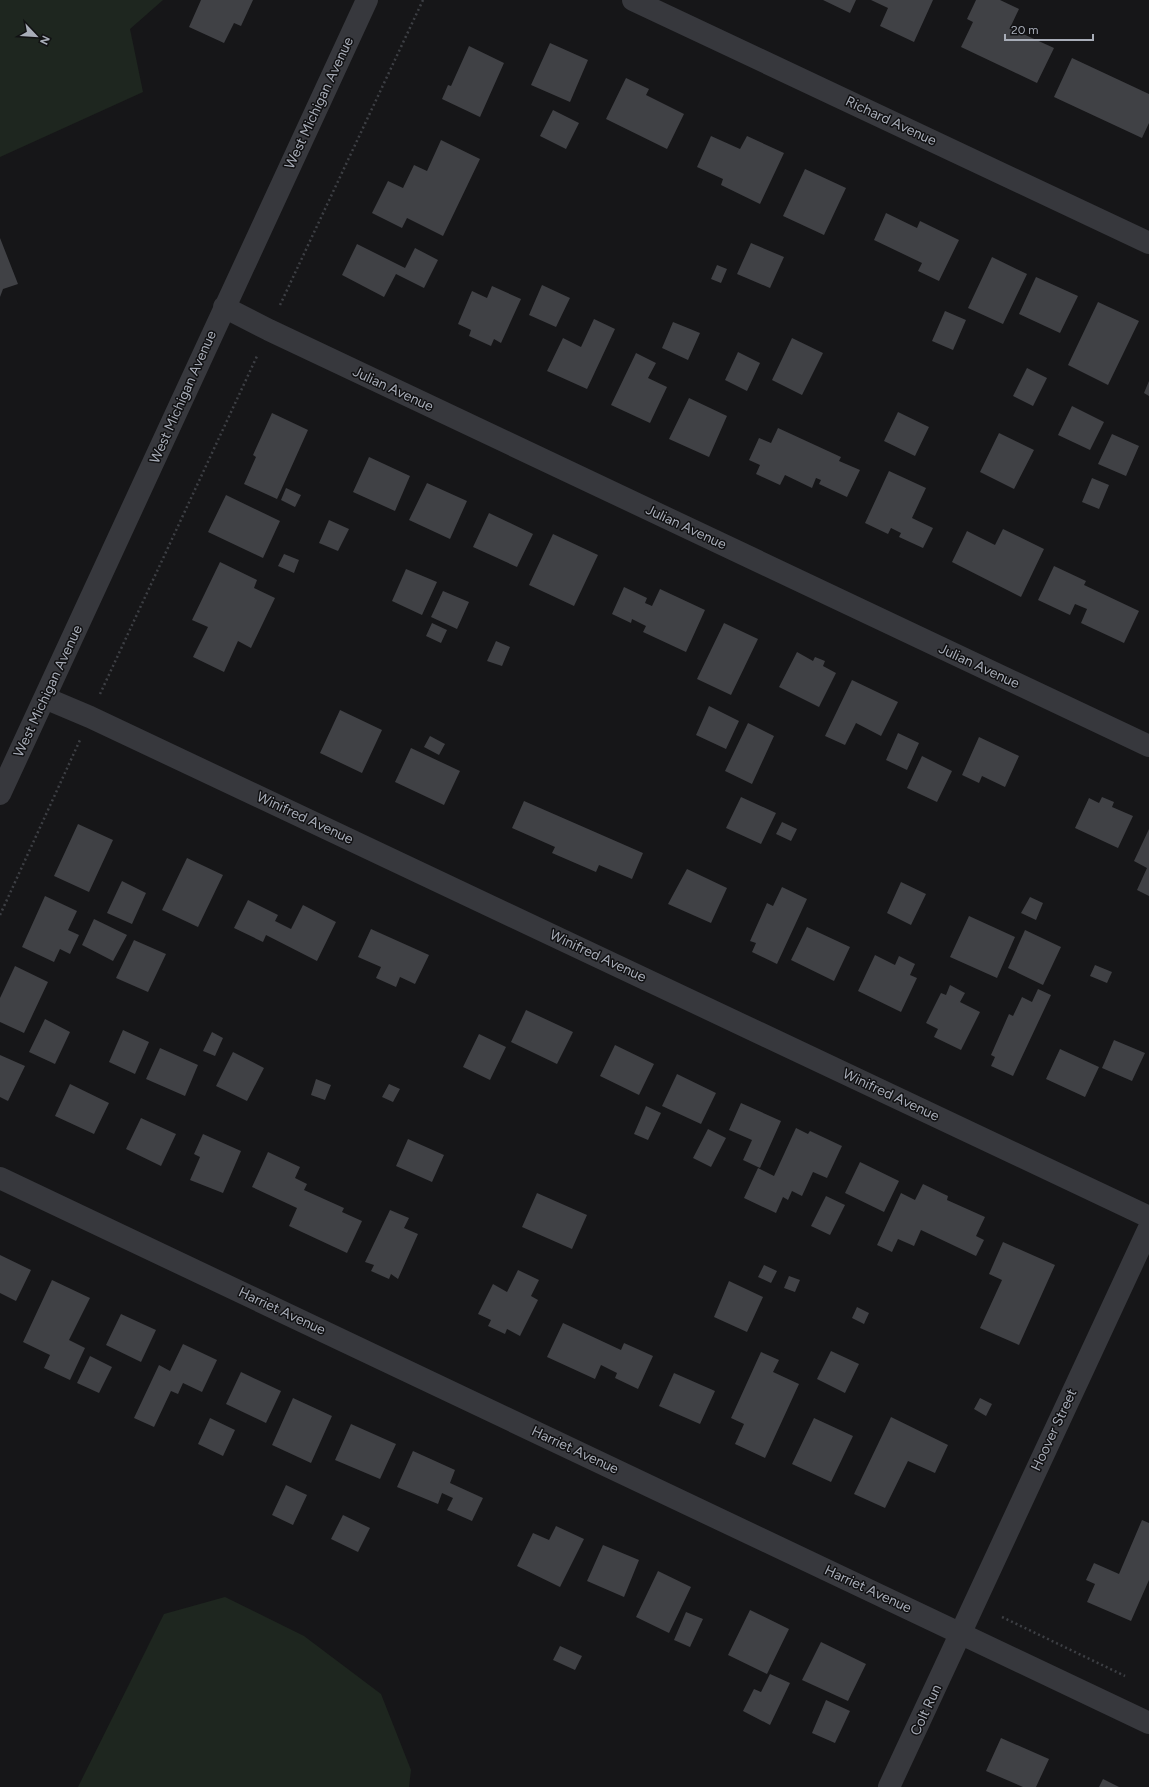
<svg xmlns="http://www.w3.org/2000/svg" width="1149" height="1787" font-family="Figtree,sans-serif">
<rect width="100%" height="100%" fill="#161618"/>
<path fill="#1e261f" d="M0,0H163L130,29L143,92L0,157Z
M225,1597L304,1636L381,1694L411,1770L409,1787H78L164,1614Z"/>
<path fill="#404145" d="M201,0H253L241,26L234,23L224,43L189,27Z
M823,0H856L850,13Z
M871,0H933L914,42L880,26L888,8Z
M976,0H1000L1019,9L1010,28L1054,48L1037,83L961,47L973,22L967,19Z
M550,43L588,60L570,102L531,85Z
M469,46L504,63L480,117L442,99L448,85L451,86Z
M1072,58L1149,94V123L1142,138L1054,97Z
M626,78L649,89L646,95L684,114L667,149L606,119Z
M553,110L579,123L566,149L540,136Z
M711,136L740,149L747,136L784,153L760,204L721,185L723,179L697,167Z
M441,140L480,159L443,236L407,218L402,228L372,213L388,181L403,188L414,165L427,171Z
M805,169L846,188L824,235L783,216Z
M886,213L917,228L920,221L959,240L939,281L918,271L922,263L874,240Z
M0,238L18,284L3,289L0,297Z
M751,243L784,257L770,288L737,274Z
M357,244L405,268L415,248L438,260L424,288L396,274L384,297L342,275Z
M992,257L1027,274L1003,324L968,308Z
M717,265L727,269L721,283L711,279Z
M1036,277L1078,296L1060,333L1019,314Z
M542,285L570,298L556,327L529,315Z
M492,286L521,299L501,343L494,339L491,346L469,336L471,330L458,324L472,291L487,298Z
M1098,302L1139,321L1108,385L1068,365Z
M945,311L966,320L953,350L932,341Z
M594,319L615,329L587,389L547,371L563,338L581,347Z
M673,322L700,333L688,360L662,348Z
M792,338L823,353L802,395L772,380Z
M738,352L760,363L747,391L725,380Z
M636,353L656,363L648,378L667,387L650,423L611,405Z
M1027,368L1047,378L1033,406L1013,396Z
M1149,381V396L1144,393Z
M689,398L727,416L709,457L669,439Z
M1072,406L1104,422L1090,450L1058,435Z
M898,412L929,427L915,456L884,441Z
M272,413L308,430L277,499L244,484L256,457L253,455Z
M778,428L841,457L839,461L860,470L847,497L819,484L821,480L816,478L812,488L785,475L780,485L756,474L760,465L749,460L759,438L771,443Z
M999,433L1034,450L1014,489L980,472Z
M1112,434L1139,446L1126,476L1098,464Z
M369,457L410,476L395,511L353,492Z
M889,471L926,488L912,518L933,528L923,548L899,537L901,533L891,528L888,534L865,523Z
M1092,478L1109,485L1099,509L1082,502Z
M427,483L467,501L450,539L409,520Z
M286,488L301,495L295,507L281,500Z
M226,495L280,521L263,558L208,532Z
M489,513L533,534L517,567L473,547Z
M329,520L349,529L338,551L319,543Z
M1003,529L1044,549L1021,597L952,562L967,531L995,545Z
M553,534L598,555L574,606L529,585Z
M284,554L299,560L294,573L278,566Z
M220,562L257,580L254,588L275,598L251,648L238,641L224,672L193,657L208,627L192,620Z
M1054,566L1086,581L1084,585L1139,611L1124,643L1081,623L1087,609L1075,604L1070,615L1038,600Z
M406,569L437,582L422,615L392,601Z
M624,587L647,598L645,603L652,606L660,589L705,610L686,652L643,632L646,626L632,619L631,623L612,614Z
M443,591L469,602L457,629L431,617Z
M432,623L447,630L441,643L426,636Z
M724,623L758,639L731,695L697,679Z
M496,641L510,647L502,666L487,661Z
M797,652L813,661L815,657L825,661L823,666L836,673L819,707L779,687Z
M852,680L898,702L881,736L856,723L845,745L825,736Z
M709,706L739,721L726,749L696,735Z
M340,710L382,730L362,773L320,753Z
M748,723L774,736L752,784L725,771Z
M898,733L919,743L907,770L886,760Z
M430,736L445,744L439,755L424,747Z
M979,737L1019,756L1005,787L982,776L979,783L962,775Z
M411,748L460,771L444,805L395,782Z
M922,756L952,771L937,802L907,788Z
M741,797L776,813L761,844L726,828Z
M1102,797L1114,802L1112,807L1133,816L1118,848L1075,828L1089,798L1099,803Z
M524,801L643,853L632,879L599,865L596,872L552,853L555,847L512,828Z
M782,822L797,829L791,841L776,834Z
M78,824L113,840L89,892L54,876Z
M1149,829V896L1137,890L1147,868L1134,861Z
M187,858L223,875L198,927L162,910Z
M687,869L727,888L711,923L668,904Z
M122,881L146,893L132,924L107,913Z
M901,882L926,894L911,925L887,913Z
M782,887L807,899L777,964L752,952L756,943L750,941L767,903L773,906Z
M45,896L77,911L68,930L79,935L70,954L60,949L54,962L22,947Z
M1030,897L1043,903L1036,920L1021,913Z
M248,900L278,915L275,921L291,929L303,905L336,922L317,961L266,935L263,942L234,928Z
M969,916L1015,937L997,978L950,957Z
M94,919L127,935L113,961L82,945Z
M807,927L850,947L834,981L791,960Z
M371,929L429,955L415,984L400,977L396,987L376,978L381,967L358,957Z
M1025,930L1061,947L1043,985L1008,968Z
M134,940L166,954L148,992L116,978Z
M875,955L895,965L899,956L915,964L910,975L917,978L901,1012L858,991Z
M1095,965L1112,972L1107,983L1090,976Z
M15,966L48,982L24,1033L0,1022V998Z
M950,985L965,993L960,1002L980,1012L961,1050L934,1037L938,1029L926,1023L941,993L946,995Z
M1038,989L1051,995L1013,1076L991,1066L995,1057L991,1055L1009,1014L1013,1016L1022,997L1032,1002Z
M526,1010L573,1032L557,1064L511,1042Z
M45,1019L70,1032L55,1064L29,1052Z
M123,1030L149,1042L135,1074L109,1062Z
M212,1032L223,1038L215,1056L203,1051Z
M479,1034L506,1047L490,1080L463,1067Z
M1114,1040L1145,1053L1132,1081L1102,1068Z
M615,1045L654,1064L639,1095L600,1076Z
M160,1048L198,1065L185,1096L146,1079Z
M1060,1049L1099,1067L1085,1097L1046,1079Z
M233,1052L264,1068L247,1101L216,1086Z
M0,1055L25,1066L8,1101L0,1097Z
M677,1074L716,1093L701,1124L662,1106Z
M316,1079L331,1085L325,1100L311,1095Z
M70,1084L109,1103L94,1134L55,1116Z
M389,1084L400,1089L393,1102L382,1097Z
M741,1103L781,1121L760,1168L743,1160L752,1140L729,1130Z
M646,1106L661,1113L648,1140L634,1134Z
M141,1118L176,1134L161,1166L126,1149Z
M796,1128L808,1134L810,1131L842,1146L827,1178L813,1172L802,1196L792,1191L788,1200L783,1197L776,1213L744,1198L758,1168L774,1176Z
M708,1129L726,1138L711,1167L693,1158Z
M203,1134L241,1151L223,1193L190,1180L200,1157L194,1154Z
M408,1139L444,1155L432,1182L396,1166Z
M268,1152L300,1167L295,1178L307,1184L304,1190L344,1208L342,1212L362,1221L347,1253L289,1226L297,1208L252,1187Z
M860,1162L899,1181L884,1212L845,1193Z
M923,1184L948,1196L947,1200L985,1217L976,1236L984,1240L976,1256L921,1230L914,1246L898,1239L892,1252L877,1245L901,1193L915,1200Z
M537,1193L587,1215L572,1249L522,1227Z
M826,1196L845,1205L830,1235L811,1226Z
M390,1210L409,1218L404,1228L418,1234L398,1279L391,1274L389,1279L371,1271L374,1265L365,1262Z
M1003,1242L1055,1265L1019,1345L980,1328L1002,1280L989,1274Z
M0,1255L31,1270L16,1301L0,1293Z
M764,1265L777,1271L771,1283L758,1277Z
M518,1270L539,1280L531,1296L538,1300L520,1336L507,1329L505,1334L488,1326L491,1320L478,1314L493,1284L507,1292Z
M789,1276L800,1280L795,1292L784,1288Z
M52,1280L90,1298L69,1340L85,1348L70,1380L44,1368L50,1355L23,1342Z
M729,1281L763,1297L747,1332L714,1317Z
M857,1307L869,1313L864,1324L852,1318Z
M121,1314L156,1330L141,1362L106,1345Z
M563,1323L621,1350L624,1343L653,1356L638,1389L615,1378L617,1373L601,1365L595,1379L547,1357Z
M183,1344L217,1360L202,1392L183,1383L178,1394L171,1391L154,1427L134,1418L159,1365L170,1371Z
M831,1351L859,1364L845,1393L817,1379Z
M761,1352L779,1360L773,1372L799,1384L765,1458L735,1444L744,1424L731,1418Z
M90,1356L112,1367L99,1393L77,1383Z
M241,1372L281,1391L266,1423L226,1404Z
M674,1373L715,1391L700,1424L659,1406Z
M293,1398L332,1416L311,1463L272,1445Z
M980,1398L992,1404L986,1416L974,1409Z
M891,1417L948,1445L935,1473L908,1461L885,1508L854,1494Z
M210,1418L235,1430L223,1456L198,1444Z
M814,1418L853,1436L831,1482L792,1464Z
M351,1424L396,1444L380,1479L335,1460Z
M413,1451L455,1470L450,1483L483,1498L472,1521L447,1510L453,1498L442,1493L438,1504L397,1487Z
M286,1485L307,1495L293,1525L272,1515Z
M343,1515L370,1528L358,1552L331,1539Z
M1142,1520L1149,1523V1580L1131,1621L1087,1602L1095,1584L1086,1580L1094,1563L1119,1574Z
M556,1526L584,1539L560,1587L517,1566L533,1533L549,1540Z
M603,1545L639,1560L624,1597L587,1581Z
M658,1571L691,1587L669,1633L636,1617Z
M750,1610L789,1629L767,1674L728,1655Z
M686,1612L703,1619L690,1647L674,1640Z
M821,1642L866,1664L848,1701L802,1680Z
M560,1646L582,1656L575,1670L553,1660Z
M770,1674L790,1683L770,1725L743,1711L754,1689L761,1692Z
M826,1700L850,1711L835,1743L812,1733Z
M1001,1738L1049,1759L1036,1787H1023L986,1771Z
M1103,1779L1119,1787H1099Z"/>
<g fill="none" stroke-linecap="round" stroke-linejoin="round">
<path stroke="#3d3f44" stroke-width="2.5" stroke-dasharray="2 3" stroke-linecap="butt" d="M280,305L423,0
M100,694L258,354
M0,915L80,740
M1002,1617L1125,1676"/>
<path stroke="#37383d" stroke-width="22" d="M633,0L1149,243
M224,307L269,330L1149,746
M45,698L90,717L1149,1217
M0,794L367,0
M0,1178L1149,1723
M889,1787L1149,1228"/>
</g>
<g text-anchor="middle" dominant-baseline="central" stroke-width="3" stroke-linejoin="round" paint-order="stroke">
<g font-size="14" fill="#a8adb8" stroke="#111113">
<text transform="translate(319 103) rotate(-65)">West Michigan Avenue</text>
<text transform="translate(891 121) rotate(25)">Richard Avenue</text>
<text transform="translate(393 389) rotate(25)">Julian Avenue</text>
<text transform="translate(183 397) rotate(-66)">West Michigan Avenue</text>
<text transform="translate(686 527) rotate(25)">Julian Avenue</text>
<text transform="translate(979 666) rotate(25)">Julian Avenue</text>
<text transform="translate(48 691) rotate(-65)">West Michigan Avenue</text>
<text transform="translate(305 818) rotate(25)">Winifred Avenue</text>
<text transform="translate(598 956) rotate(25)">Winifred Avenue</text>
<text transform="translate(891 1095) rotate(25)">Winifred Avenue</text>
<text transform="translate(282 1311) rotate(25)">Harriet Avenue</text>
<text transform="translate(1054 1430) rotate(-65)">Hoover Street</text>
<text transform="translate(575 1450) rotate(25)">Harriet Avenue</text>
<text transform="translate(868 1589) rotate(25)">Harriet Avenue</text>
<text transform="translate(926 1710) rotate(-65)">Colt Run</text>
</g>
</g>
<g transform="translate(36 36) rotate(115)" stroke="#111113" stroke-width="3" paint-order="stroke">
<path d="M0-3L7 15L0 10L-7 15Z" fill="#a8adb8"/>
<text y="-6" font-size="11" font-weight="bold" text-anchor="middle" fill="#a8adb8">N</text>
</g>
<path d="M1005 34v6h88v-6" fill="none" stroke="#a8adb8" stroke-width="2"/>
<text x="1011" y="34" font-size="12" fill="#a8adb8" stroke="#111113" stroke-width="3" paint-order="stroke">20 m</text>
</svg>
